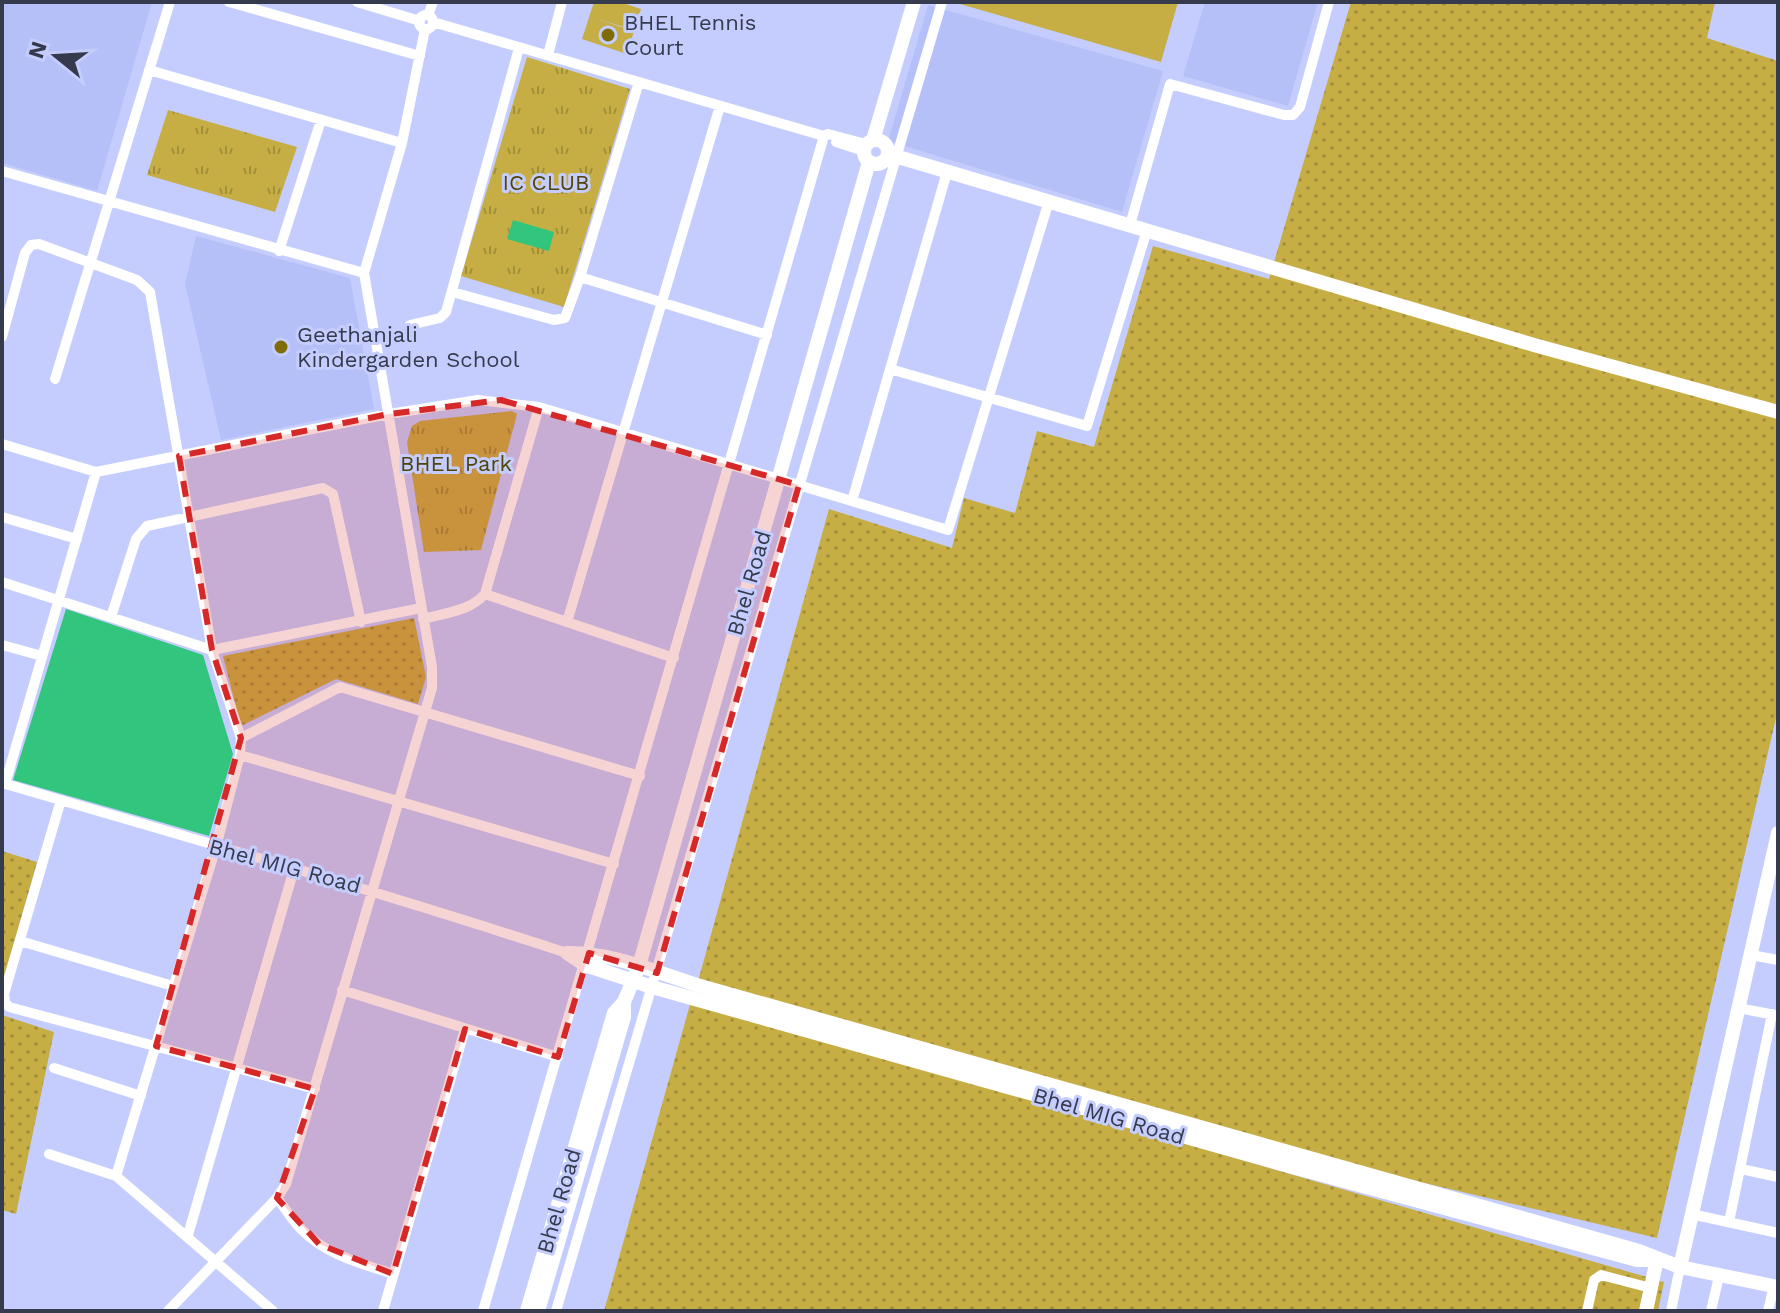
<svg xmlns="http://www.w3.org/2000/svg" width="1780" height="1313" font-family="'Work Sans',sans-serif">
<defs>
<pattern id="grass-dots" width="8" height="8" patternUnits="userSpaceOnUse" patternTransform="scale(2)"><rect width="8" height="8" fill="#c6ae44"/><path d="M2 2h.1M6 6h.1" fill="none" stroke="#a28f3b" stroke-width="1.8" stroke-linecap="round"/></pattern>
<pattern id="park-tufts" width="24" height="20" patternUnits="userSpaceOnUse" patternTransform="scale(2)"><rect width="24" height="20" fill="#c6ae44"/><path d="M3 7l-1-3M5 7V3M7 7l1-3M15 17l-1-3M17 17v-4M19 17l1-3" fill="none" stroke="#a28f3b"/></pattern>
</defs>
<rect width="100%" height="100%" fill="#c4cdfe"/>
<path fill="#b6c0f8" d="M2,2H152L97,191L2,163Z
M1205,2H1318L1288,106L1183,76Z
M928,5L1163,71L1122,212L888,141Z
M196,236L350,278L374,409L221,440L185,284Z"/>
<path fill="url(#grass-dots)" d="M1351,2H1715L1707,38L1778,61V709L1657,1238L1301,1154L697,985L829,509L952,548L964,498L1015,513L1037,431L1094,447L1153,246L1269,279Z
M414,618L426,677L418,704L336,679L241,726L223,656Z
M2,851L37,862L2,987Z
M691,1001L1664,1282L1658,1311H604Z
M2,1015L54,1032L16,1214L2,1210Z"/>
<path fill="url(#park-tufts)" d="M527,57L630,89L564,307L461,276Z
M168,110L297,147L275,212L147,175Z
M512,411L517,414L481,550L424,552L407,442L412,426L420,421Z"/>
<path fill="#c6ae44" d="M594,2H620L641,9L634,30L594,18L634,31L627,54L582,39Z
M953,2H1178L1161,62Z"/>
<path fill="#32c57d" d="M513,220L554,232L549,251L507,239Z
M66,609L203,655L233,754L209,836L13,780Z"/>
<g fill="none" stroke-linecap="round" stroke-linejoin="round">
<path stroke="#fff" stroke-width="10" d="M229,2L420,56
M357,2L420,21
M428,15L433,2
M419 22a7 7 0 1 1 14 0a7 7 0 1 1-14 0Z
M433,22L824,136L828,134L866,144
M548,55L562,2
M149,70L402,143
M836,142L864,151
M2,171L364,273
M1130,225L1170,84L1284,115H1293L1300,107L1329,2
M279,251L321,120
M580,277L767,335
M452,292L554,320L565,318L580,277L639,82
M410,325L440,318L446,312L519,48
M2,337L25,253L31,245L39,244L137,280L150,292L212,650L241,738L240,755L216,847L116,1176L273,1311
M890,369L1087,426L1147,230
M55,379L170,2
M2,444L96,472L389,414L478,400L539,407L948,530L1049,201
M852,501L947,172
M2,517L77,539
M2,582L212,650L421,608
M485,594L567,622
M111,617L136,539L147,526L323,488L333,494L361,622
M423,619C445,613 470,611 485,594L539,407
M2,645L42,656
M674,658L567,622L720,106
M241,738L340,687L640,776
M240,755L614,864
M2,783C191,838 380,892 567,953
M5,784L96,472
M61,800L4,994L5,1002L9,1007L315,1089
M20,941L173,986
M1751,955L1778,960
M342,990L558,1057
M1738,1008L1775,1015
M54,1068L141,1096
M49,1154L116,1176
M1741,1169L1778,1177
M277,1198C285,1208 292,1220 301,1229C326,1255 360,1263 393,1274
M1691,1214L1778,1233
M1729,1222L1772,1014
M188,1235L294,869
M168,1311L277,1198L286,1184L432,688V667L364,273L402,143L425,29
M383,1311L465,1029
M483,1311L824,136
M556,1311L942,2
M1587,1311L1594,1280L1601,1275L1651,1288
M1671,1311L1680,1267
M1711,1311L1719,1276
M1768,1311L1774,1286"/>
<path stroke="#fff" stroke-width="14" d="M864 152a12 12 0 1 1 24 0a12 12 0 1 1-24 0Z
M873,140L914,2
M888,154L1534,345L1778,412
M567,953C611,952 655,972 697,985L1639,1251L1680,1267L1778,1287
M567,953L585,965L652,987L1296,1168L1637,1260H1653
M1680,1267L1778,833
M527,1311L614,1013L624,1002L639,966L869,162
M538,1311L624,1017V1002
M1646,1311L1657,1259"/>
</g>
<path fill="#d62828" fill-opacity="0.2" stroke="#d62828" stroke-width="6" stroke-dasharray="16 10" stroke-linejoin="round" d="M501,400L799,485L657,973L589,953L558,1057L465,1029L393,1274L319,1244L277,1198L315,1089L156,1046L241,738L212,650L179,456L389,414Z"/>
<g fill="#7f6c06" stroke="#c4cdfe" stroke-width="3">
<circle cx="608" cy="35" r="8"/>
<circle cx="281" cy="347" r="8"/>
</g>
<g text-anchor="middle" dominant-baseline="central" stroke-width="6" stroke-linejoin="round" paint-order="stroke">
<g font-size="22" fill="#363a4d" stroke="#c4cdfe" text-anchor="start">
<text x="624" y="22">BHEL Tennis<tspan x="624" dy="25">Court</tspan></text>
<text x="297" y="334">Geethanjali<tspan x="297" dy="25">Kindergarden School</tspan></text>
</g>
<g font-size="22" fill="#504406" stroke="#c4cdfe">
<text x="546" y="182">IC CLUB</text>
<text x="456" y="463">BHEL Park</text>
</g>
<g font-size="22" fill="#363a4d" stroke="#c4cdfe">
<text transform="translate(749 583) rotate(-74)">Bhel Road</text>
<text transform="translate(285 866) rotate(15)">Bhel MIG Road</text>
<text transform="translate(1109 1116) rotate(16)">Bhel MIG Road</text>
<text transform="translate(559 1201) rotate(-74)">Bhel Road</text>
</g>
</g>
<rect width="1780" height="1313" fill="none" stroke="#363a4d" stroke-width="8"/>
<g transform="translate(56 56) rotate(288)" stroke="#c4cdfe" stroke-width="6" paint-order="stroke">
<path d="M0-6L14 30L0 20L-14 30Z" fill="#363a4d"/>
<text y="-12" font-size="22" font-weight="bold" text-anchor="middle" fill="#363a4d">N</text>
</g>
</svg>
